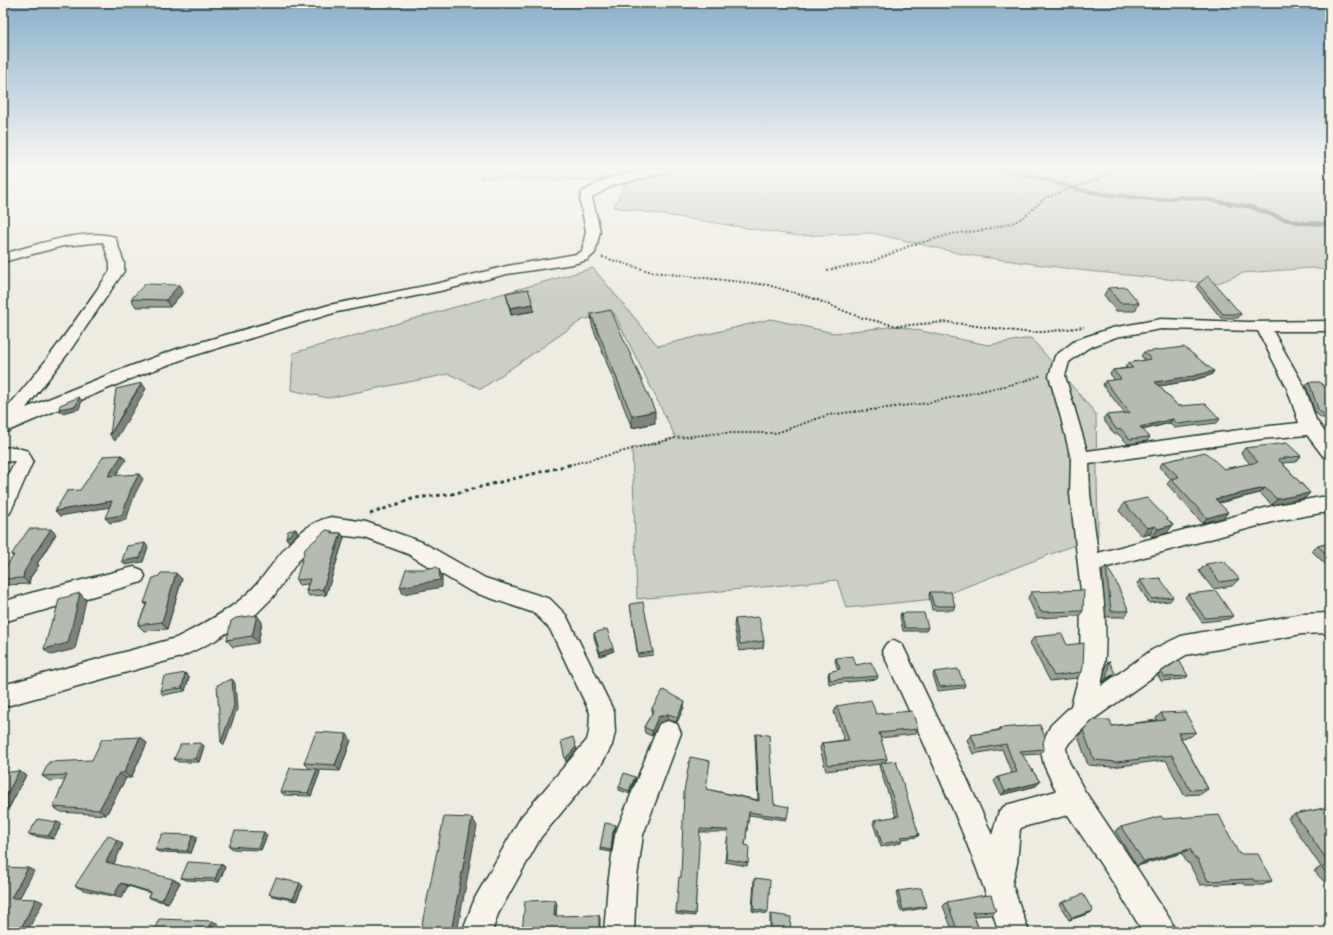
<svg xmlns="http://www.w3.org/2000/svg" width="1333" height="935" font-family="'Shantell Sans',sans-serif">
<rect width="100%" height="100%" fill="#eeece1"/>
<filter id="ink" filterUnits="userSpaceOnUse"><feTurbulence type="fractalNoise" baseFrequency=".025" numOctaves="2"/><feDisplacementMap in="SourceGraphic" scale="8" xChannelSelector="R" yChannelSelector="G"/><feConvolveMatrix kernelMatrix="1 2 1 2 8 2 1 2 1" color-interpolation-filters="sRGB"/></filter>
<g filter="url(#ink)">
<path fill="#cccfc4" stroke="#76867c" d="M487,168H1258L1264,173H1325L1330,177V271L1312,268L1243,273L1216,284L1087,271L967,255L872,233L798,236L614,207L626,181L480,178Z
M593,268L658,346L771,319L834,333L897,326L988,345L1031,338L1096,414L1098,536L934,599L846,608L837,580L637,599L632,448L676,438L614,313L582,320L481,389L449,374L328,398L291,390L293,353Z"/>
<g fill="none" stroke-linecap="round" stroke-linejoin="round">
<path stroke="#6c7e74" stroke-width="4" d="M803,168H820
M990,168L1037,177L1080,190L1103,194L1159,200L1180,197L1203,199L1251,207L1284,219L1303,223L1330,224"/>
<g stroke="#1f3d34" stroke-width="3">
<path id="minor" d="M652,168H674L672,171L614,185L592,197L600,231L595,253L587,260L573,264L507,274L440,291L337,312L189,357L135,377L3,433V412C43,368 76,320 110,271V263L103,242L63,246L3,262V254C33,246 85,227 115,237L124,263V271L69,352L26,408L123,369L177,349L329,305L440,283L507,266L577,254L582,251L586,231L580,200L582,192L606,179Z
M1161,319L1247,322L1330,321V331H1273L1305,388L1316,420L1330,439V458L1323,456L1307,435L1261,439L1089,464L1090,494L1098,553L1276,505L1321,497H1330V513H1321L1276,521L1100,569C1105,605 1109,650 1101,686L1152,650L1181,636L1302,614L1330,613V633L1302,634L1186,655L1168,666L1091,721L1069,743L1066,748L1069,762L1084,790L1136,867L1171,921L1175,932H1143L1116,887L1068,815L1023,827L1020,829L1017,863L1012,884L1029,932H999C968,835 924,744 882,651L886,644L894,640L902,644L968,781L992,835L999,811L1006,805L1056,791L1044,765L1040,747L1051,725L1071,706L1080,672L1081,591L1070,494L1071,459L1061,418L1049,376L1055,356L1076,340L1112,328ZM1161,329L1258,331L1287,388L1299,423L1261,427L1087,451L1065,376L1069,362L1088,348L1116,337Z
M14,447L28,451L33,461L10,513L3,516V486L15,461L3,462V448Z
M331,517L366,522L422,542L485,578L550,599L566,615L614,712L615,732L612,745L601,765L541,837L498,914L492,932H462L475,898L521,817L587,740L589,732L590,713L550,629L534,613L470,591L408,554L365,538L328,534L298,561L273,597L256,614L214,641L181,657L3,707V685L176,638C198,627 221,615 240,600C273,575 287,527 331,517Z
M134,567L142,570L145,576L142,582L3,622V602L31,593Z
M668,721L677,724L681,733L643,835L636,884L634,932H604L608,884L615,835L659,724Z"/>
</g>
<path stroke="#1f3d34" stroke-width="2" stroke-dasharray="2 2" stroke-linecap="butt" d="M602,257L652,272L768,285L815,299L859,317L897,326L946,322L1023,332H1043L1084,327
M827,270L871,262L909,246L952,234L985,230L1015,222L1025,216L1045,198L1103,177L1113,168
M569,465L676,438L721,433H776L828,415L927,403L1018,383L1042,375"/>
<path stroke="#1f3d34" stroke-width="3" stroke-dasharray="3.5 3.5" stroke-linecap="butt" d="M370,514L415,498L452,494L573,464"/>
<use href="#minor" fill="#f7f3e8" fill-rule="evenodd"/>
</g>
<path fill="#9ca197" stroke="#1f3d34" d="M1198,284L1241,314L1238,318H1221L1196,287Z
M179,285L183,292L170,307H136L131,299Z
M1108,288L1139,303L1135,311H1116L1104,295Z
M506,293L534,311L511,315Z
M591,314L655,423L632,428L592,325Z
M1144,352L1214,371L1211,375L1190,381L1159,386L1178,406L1220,419L1217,423L1174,428L1170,423L1143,430L1150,437L1147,441L1128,444L1118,434H1114L1103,419L1106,415L1125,414L1103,385L1105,381L1115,380L1110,374L1113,370L1127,368L1125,367L1128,363L1145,360L1141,356Z
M1309,382L1330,393V421L1328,418H1321L1315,412L1306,386Z
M1245,448L1301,456L1296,462L1282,463L1310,493L1305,498L1272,505L1260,493L1219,503L1228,512L1223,518L1202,523L1167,484L1171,479L1159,467L1163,462L1224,469L1250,464L1241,453Z
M1124,503L1167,533L1152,537L1150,534L1142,536L1119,511Z
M332,531L333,533H341L344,538L326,595L309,596L306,591L308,584L299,585L296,580Z
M56,534L37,564L39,565L30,578L29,584L3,585V571L13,557L11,555Z
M1330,543V569L1312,551L1318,546Z
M1206,564L1239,579L1232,586L1213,589L1199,571Z
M1106,566L1129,611L1124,617H1106L1102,572Z
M182,579L167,629L144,631L138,625L146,605L144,603Z
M1140,580L1173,597L1170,601L1149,603L1137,583Z
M930,592L955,606L953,610H932L929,595Z
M1031,592L1083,611L1079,616L1037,618L1028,598Z
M1188,594L1233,616L1229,619L1202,622L1185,597Z
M630,604L653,652V655L638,657Z
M901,613L928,628L926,631H903L900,616Z
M735,619L764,641L763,648L739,651L734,626Z
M262,622L258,643L233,647L227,640Z
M594,633L614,651L600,656L594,637Z
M1034,637L1082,672L1077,678L1050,681L1030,643Z
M836,658L856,665L878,676L877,679L829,684L828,675L829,672L838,670L835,661Z
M1109,661L1112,676L1103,683L1106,664Z
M934,672L965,685L963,688L938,691L933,675Z
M1161,672L1188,676L1184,679L1161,681L1158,675Z
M189,677L185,691L163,695L160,691Z
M837,706L876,714L918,729L915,734L880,738L887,759L885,762L919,835L917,837L902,839V840L900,843L881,847L873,823L875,820L896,817L879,766L880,764L826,771L820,748L822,743L844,740L834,712Z
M684,707L677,722L668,720L659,723L652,736L645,733L644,727L652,713V708Z
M1161,713L1196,732L1190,737L1181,738L1208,789L1201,794L1184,795L1166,760L1112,767L1088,765L1078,736L1094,720L1112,726L1157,720L1156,718Z
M1000,728L1043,743L1044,749L1040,754L1022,755L1040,782L1036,786L1001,795L994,781L998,777L1012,774L1002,749L973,754L967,740L971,735L998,730Z
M756,734L774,804L787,818L786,820L749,815L745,845L748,863L747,866L725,862L728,832H699L695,916L676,914L681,877L706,789L758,800L755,737Z
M351,740L340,771L317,770L320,772L311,796L284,795L281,792L310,769L304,763Z
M147,743L131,778H126L106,815L61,812L53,807L65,780L50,781L42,776Z
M204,746L199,762H178L174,759Z
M3,773L26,775L9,808L3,809Z
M635,777V780L630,794L619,790V787Z
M1330,807V888L1314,871L1321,867L1288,818L1295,814Z
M1163,819L1239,854L1272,881L1263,885H1245L1244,883L1200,885L1189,863H1187L1182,853L1137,866L1115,831L1121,827Z
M62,824L53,839L33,836L28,834Z
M616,828L614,835L611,852L600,850V848Z
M264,832L267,835L261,850L233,849L229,846Z
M193,835L197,837L191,853L159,852L155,850Z
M123,844L113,864L180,883L168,903L155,900L148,897L150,893L128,886L121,898L83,890L75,886Z
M221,864L225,867L219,882L185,880L181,878Z
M755,878L768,912L767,914L752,911L754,880Z
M303,886L296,901L272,896L269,894Z
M898,891L927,906L925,908L901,912L896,893Z
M947,902L996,911L992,915L974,916L980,932H953L943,906Z
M1063,902L1090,913L1069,920L1059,904Z
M771,914L790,932H770V916Z"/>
<path fill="#7f837b" stroke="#1f3d34" d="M179,285L183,292L170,307L166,300Z
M533,304L534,311L511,315L510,308Z
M1214,371L1211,375L1190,381L1153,387L1155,382Z
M142,383L146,389L115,441L110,435Z
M79,397L82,401L79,409L62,413L59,409Z
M655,411V423L632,428V416Z
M1173,419L1170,423L1137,431L1140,427Z
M122,455L126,460L112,481L108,476Z
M139,474L143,479L135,494L126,520L110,523L105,518L131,489Z
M1265,488L1260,493L1211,504L1215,499Z
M1310,493L1305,498L1272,505L1277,499Z
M112,501L116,506L60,516L55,511Z
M1228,512L1223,518L1202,523L1207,518Z
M1173,525L1167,533L1152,537L1158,529Z
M1155,526L1150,534L1142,536L1147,528Z
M51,529L56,534L37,564L39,565L30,578L29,584L23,578L24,572L31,559Z
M296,529L298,533L289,542L286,538Z
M341,533L344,538L326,595L323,589Z
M145,543L148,547L143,562L125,565L122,561Z
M439,569L442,576V587L403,594L400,587Z
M176,573L182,579L167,629L162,622Z
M80,593L86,600L75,649L51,655L44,649Z
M257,615L262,622L258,643L252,636Z
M613,648L614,651L600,656V652Z
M185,673L189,677L185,691L182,688Z
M1115,673L1112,676L1103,683L1106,679Z
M232,679L235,683L237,709L224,745L221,742Z
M685,702L684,707L677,722V717Z
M668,714V720L659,723L652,736V731L658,717Z
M347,734L351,740L340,771L335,765Z
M140,737L147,743L131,778L124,773Z
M201,743L204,746L199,762L195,759Z
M576,747L577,750L566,762L565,759Z
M317,769L320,772L311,796L308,793Z
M19,771L26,775L9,808L3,805V802Z
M119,773L126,778L106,815L99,810Z
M635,777V780L630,794L629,791Z
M1040,782L1036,786L1001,795L1005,791Z
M472,818L477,826L457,932H451Z
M57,822L62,824L53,839L48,836Z
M616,825V828L614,835L611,852V850L613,832Z
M264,832L267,835L261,850L258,848Z
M193,835L197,837L191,853L187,851Z
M117,840L123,844L113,866L106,862Z
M1190,849L1182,853L1137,866L1144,862Z
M221,864L225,867L219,882L215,879Z
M28,868L34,871L18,901L11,898Z
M173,879L180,883L168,903L162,900Z
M121,883L128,886L121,898L114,895Z
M300,883L303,886L296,901L293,899Z
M36,899L43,902L27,932H19Z
M555,900L557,904L556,920L554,916Z
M1093,911L1090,913L1069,920L1072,918Z
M599,915L600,919V932H599Z
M212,921L219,924L216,932H208Z"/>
<path fill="#b5bbb0" stroke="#1f3d34" d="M1208,276L1241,314H1223L1198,284Z
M145,284L179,285L166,300L131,299Z
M1126,287L1139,303H1120L1108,288Z
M528,289L533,304L510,308L506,293Z
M611,310L655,411L632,416L591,314Z
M1184,347L1214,371L1193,376L1155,382L1178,406L1206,404L1220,419L1178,424L1173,419L1140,427L1150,437L1130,439L1121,429L1117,430L1106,415L1130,413L1105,381L1121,379L1113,370L1133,368L1128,363L1151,359L1144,352Z
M1309,382H1320L1330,393V414L1324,415L1318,409Z
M142,383L128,404L110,435L116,389Z
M79,397L76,406L59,409L60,405Z
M1287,443L1301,456L1278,459L1310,493L1277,499L1265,488L1215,499L1228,512L1207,518L1171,479L1179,477L1163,462L1205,452L1224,469L1258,462L1245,448Z
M122,455L108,476L139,474L131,489L122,515L105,518L112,501L55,511L67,491L80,490L104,456Z
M1147,498L1173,525L1158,529L1155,526L1147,528L1124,503Z
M29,529H51L31,559H32L24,572L23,578L3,579V571L14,555H11Z
M296,529L286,538L288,531Z
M326,530L332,531L331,533H341L323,589L306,591L310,579L296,580L305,549Z
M145,543L140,558L122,561L127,546Z
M1330,543V558L1318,546Z
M1224,561L1239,579L1220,582L1206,564Z
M1106,566L1115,580L1129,611H1111Z
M436,567L439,569L440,580L400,587L406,569H423Z
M161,573H176L162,622L138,625L147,603H144L153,578L159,576Z
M1160,578L1173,597L1152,599L1140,580Z
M1084,590L1083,611L1041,612L1031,592Z
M1216,591L1233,616L1205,618L1188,594Z
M930,592H951L955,606H934Z
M80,593L68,643L44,649L52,620H54L59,599Z
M643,602L653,652L638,654L630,604Z
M901,613H924L928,628H905Z
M257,615L252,636L227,640L231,621L236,618Z
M759,617L764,641L740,644L735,619Z
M607,629L613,648L600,652L594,633Z
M1062,634L1067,645L1084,643L1083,666L1082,672L1054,676L1034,637Z
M853,656L856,665L871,662L878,676L830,680L829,672L840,669L836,658Z
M1179,660L1188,676L1165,677L1161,672Z
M1109,661L1115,673L1106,679L1108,669Z
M958,669L965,685L940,687L934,672Z
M185,673L182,688L160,691L164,677Z
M232,679L234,706L221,742L217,685Z
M663,690L685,702L677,717L668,714L658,717L652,731L644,727L654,710L652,708Z
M871,700L876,714L912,711L918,729L879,733L887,759L828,765L822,743L849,740L837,706Z
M1185,712L1196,732L1178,733L1208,789L1190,790L1172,755L1117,762L1094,760L1083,730L1094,720H1110L1112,726L1165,720L1161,713Z
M1040,725L1045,737L1043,743L1044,749L1020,751L1040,782L1005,791L998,777L1017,772L1006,744L977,749L971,735L1001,730L1000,728Z
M316,732L347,734L335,765L304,763Z
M756,734L769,735L774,804L789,807L787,818L749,812L745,845L749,846L748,863L726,859L728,830L700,829L695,914L676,912L679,877H681L684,792L690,757L710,761L706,789L759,801Z
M140,737L124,773H119L99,810L53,807L67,775L42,776L49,762L92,760L102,739Z
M573,737L576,747L565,759L561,741Z
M201,743L195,759H174L181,744Z
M896,761L919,835L901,837L902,840L882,844L875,820L899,816L881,763Z
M290,768L317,769L308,793L281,792Z
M19,771L3,802V773Z
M624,773L635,777L629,791L619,787Z
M1330,807V876L1322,868L1329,863L1295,814Z
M1219,815L1239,854H1258L1272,881H1254L1253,879L1208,881L1197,858H1194L1190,849L1144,862L1121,827L1161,816L1163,819Z
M444,817L472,818L451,932H418L419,929H421Z
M38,819L57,822L48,836L28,834Z
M605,823L616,825L613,832L611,850L600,848Z
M235,831L264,832L258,848L229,846Z
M162,834L193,835L187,851L155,850Z
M108,835L117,840L106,862L173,879L162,900L148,897L151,892L121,883L114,895L75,886Z
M188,862L221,864L215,879L181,878Z
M3,867L28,868L11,898L36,899L19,932H3Z
M276,878L300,883L293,899L269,894Z
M755,878L770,880L768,912L753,909Z
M921,888L927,906L903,910L898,891Z
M1083,894L1093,911L1072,918L1063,902Z
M991,895L996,911L972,912L980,932H958L947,902L979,896Z
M555,900L554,916L599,915V932H522L525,901Z
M771,914L791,917L790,932H771Z
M159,919L212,921L208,932H153Z"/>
</g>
<linearGradient id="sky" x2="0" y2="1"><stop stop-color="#8bb0cb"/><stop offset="0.56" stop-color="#f7f6f2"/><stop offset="1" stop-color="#f7f6f2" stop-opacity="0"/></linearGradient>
<rect width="1333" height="299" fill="url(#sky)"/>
<rect width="1333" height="935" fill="none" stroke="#f7f3e8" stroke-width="16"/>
<rect x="8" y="8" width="1317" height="919" fill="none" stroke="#1f3d34" stroke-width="1.5" filter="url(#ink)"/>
</svg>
